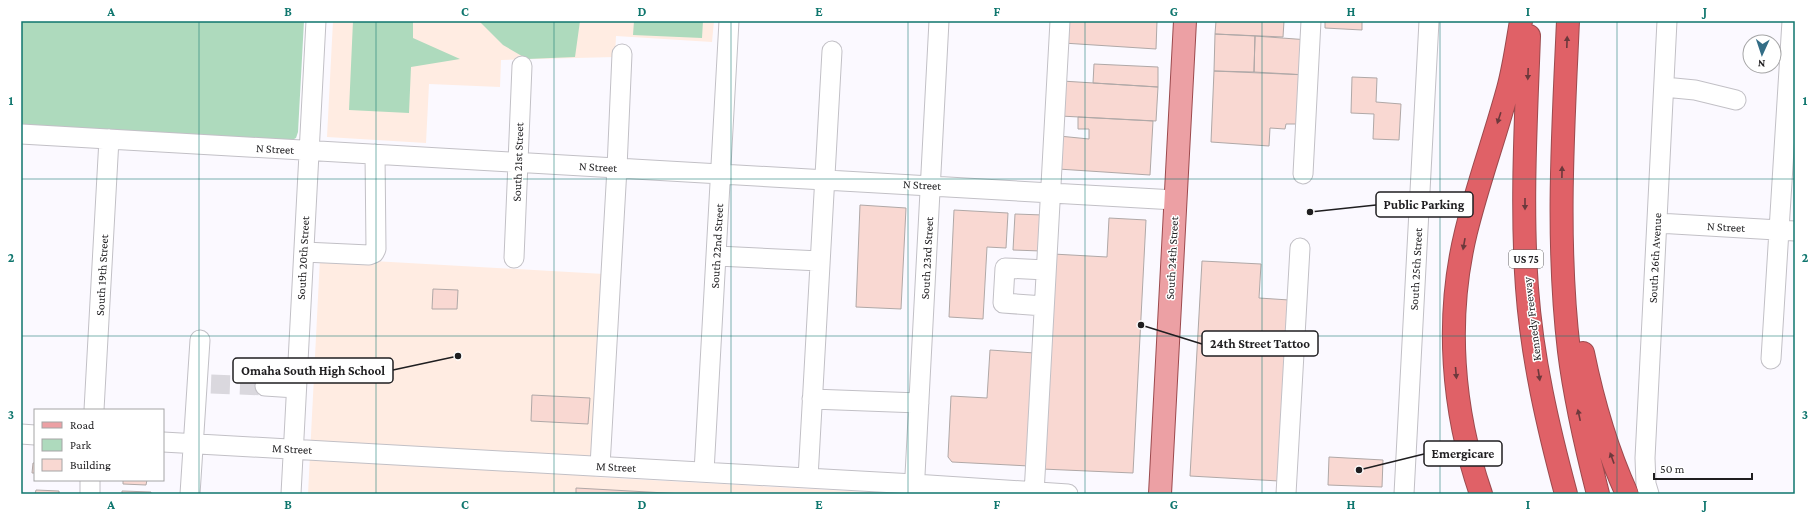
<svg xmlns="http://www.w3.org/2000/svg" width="1816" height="515" font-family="'Crimson Pro',serif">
<rect width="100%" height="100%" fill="#fbf9ff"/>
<path fill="#ffece2" d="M333,21H714L712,42L616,36L615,57L501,60L500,87L429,84L426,143L327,137Z
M320,258L604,274L595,477L902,494H308Z"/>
<path fill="#aedabd" d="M21,21H304L298,132L296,138L290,141L21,126Z
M353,21H413V38L460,59L411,67L409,113L349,110Z
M479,21H580L575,57L527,59L503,45Z
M634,21H703L702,38L633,35Z"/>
<path fill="#f9d8d2" stroke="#b0a8a7" d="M1064,21H1157L1156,49L1063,43Z
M1216,21H1284L1283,37L1215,34Z
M1325,21H1362V30L1325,28Z
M1215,34L1255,36L1254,72L1214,71Z
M1255,36L1309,40L1307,75L1254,72Z
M1094,64L1158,67V87L1093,83Z
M1214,71L1307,75L1305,124H1286L1285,129L1270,128L1269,146L1211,142Z
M1352,77L1377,78L1376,102L1401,104L1399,140L1373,139L1374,114L1351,113Z
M1062,81L1158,87L1156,121L1060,116Z
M1078,117L1153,121L1150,175L1058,169L1059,136L1089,139V129H1078Z
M860,205L906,208L901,309L856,307Z
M954,210L1008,213L1006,248L987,247L983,319L949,317Z
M1015,214L1043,215L1041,251L1013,250Z
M1109,218L1146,220L1133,473L1042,469L1053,254L1107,257Z
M1202,261L1261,264L1259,298L1289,300L1279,481L1190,476Z
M433,289L458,290L457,309H432Z
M990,350L1035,353L1029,466L952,462L948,457L951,396L987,398Z
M532,395L590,398L588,424L531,421Z
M1329,457L1383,460L1382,487L1328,485Z
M33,463H35V473H32Z
M123,480H147L146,485L123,484Z
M576,488L684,494H576Z
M36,490L59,491V494H35Z
M122,491L151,492V494H122Z"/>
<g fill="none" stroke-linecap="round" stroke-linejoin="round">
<path stroke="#dad8de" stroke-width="19" stroke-dasharray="19 10" stroke-linecap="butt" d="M211,384L265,386"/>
<g stroke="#c2c0c6" stroke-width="21">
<path id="minor" d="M1664,87L1695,90L1736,100
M21,134L1175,200
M1303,174L1311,21
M1657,223L1795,231
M304,252L369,255L374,253L376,249L375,154
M717,256L820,261
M514,258L522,66
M1044,306L1003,303L1005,268L1046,270
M1771,359L1792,21
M265,386L296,388
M812,399L919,403
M94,410L109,139
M21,434L35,435
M163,442L914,484L1068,494
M600,466L617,168L622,54
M704,472L729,21
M808,478L832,51
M90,494V480
M190,494L200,340
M291,494L316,21
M914,494L939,21
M1034,494L1060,21
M1286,494L1300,248
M1404,494L1429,21
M1649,494L1646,484L1645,458L1667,21"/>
</g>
<g stroke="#9c4a4e" stroke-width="24">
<path id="major" d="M1160,494L1185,21"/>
</g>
<g stroke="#9c4a4e" stroke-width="24">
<path id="highway" d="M1568,21C1563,131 1556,242 1569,351C1575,400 1586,447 1598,494
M1529,36C1526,120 1521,205 1527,288C1532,358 1548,427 1566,494
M1583,353C1593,402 1606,448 1627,494
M1481,494C1452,410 1445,318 1466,232C1478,183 1495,137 1508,89C1514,67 1517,44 1521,21"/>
</g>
<use href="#minor" stroke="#fff" stroke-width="19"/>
<use href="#major" stroke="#eca0a4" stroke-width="22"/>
<use href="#highway" stroke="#e06167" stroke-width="22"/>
</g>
<defs><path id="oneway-solid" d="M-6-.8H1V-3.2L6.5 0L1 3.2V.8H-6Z"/></defs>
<g fill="#6c393c">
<use href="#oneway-solid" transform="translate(1567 42) rotate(-88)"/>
<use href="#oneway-solid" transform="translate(1528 74) rotate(92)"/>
<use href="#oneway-solid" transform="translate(1499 118) rotate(108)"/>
<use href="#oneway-solid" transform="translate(1562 172) rotate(-89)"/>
<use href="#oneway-solid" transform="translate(1525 204) rotate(90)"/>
<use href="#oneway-solid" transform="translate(1464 244) rotate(100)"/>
<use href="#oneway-solid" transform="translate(1456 373) rotate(85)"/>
<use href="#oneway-solid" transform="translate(1539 375) rotate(81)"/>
<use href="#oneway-solid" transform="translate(1579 415) rotate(-102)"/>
<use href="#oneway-solid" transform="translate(1612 458) rotate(-110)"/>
</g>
<path fill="none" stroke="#0f766e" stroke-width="1" stroke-opacity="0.55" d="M199,21V494M376,21V494M554,21V494M731,21V494M908,21V494M1085,21V494M1262,21V494M1440,21V494M1617,21V494M21,179H1795M21,336H1795"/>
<g text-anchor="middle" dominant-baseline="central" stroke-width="3" stroke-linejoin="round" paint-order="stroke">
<rect fill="#fff" stroke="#626263" stroke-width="1" x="1509" y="250" width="34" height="18" rx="3"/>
<g font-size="11" font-weight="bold" fill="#1f1e20">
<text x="1526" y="259">US 75</text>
</g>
<g font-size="12" fill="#1f1e20" stroke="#fff">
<text transform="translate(275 149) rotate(3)">N Street</text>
<text transform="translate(518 162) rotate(-88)">South 21st Street</text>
<text transform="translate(598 167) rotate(3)">N Street</text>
<text transform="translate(922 185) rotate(3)">N Street</text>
<text transform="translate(1726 227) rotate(3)">N Street</text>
<text transform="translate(717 246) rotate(-87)">South 22nd Street</text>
<text transform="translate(303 258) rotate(-87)">South 20th Street</text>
<text transform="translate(927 258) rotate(-87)">South 23rd Street</text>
<text transform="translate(1172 258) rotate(-87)">South 24th Street</text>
<text transform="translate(1655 258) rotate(-87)">South 26th Avenue</text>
<text transform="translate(1416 269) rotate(-87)">South 25th Street</text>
<text transform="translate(102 275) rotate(-87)">South 19th Street</text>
<text transform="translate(1532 319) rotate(-97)">Kennedy Freeway</text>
<text transform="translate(292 449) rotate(3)">M Street</text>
<text transform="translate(616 467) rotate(3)">M Street</text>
</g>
</g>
<path fill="none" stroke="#1f1e20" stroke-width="1.5" d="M1310 212L1376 205M1141 325L1202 344M458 356L393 370M1359 470L1424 454"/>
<g fill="#1f1e20" stroke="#fff" stroke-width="1.5">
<circle cx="1310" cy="212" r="4"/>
<circle cx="1141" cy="325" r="4"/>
<circle cx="458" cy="356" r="4"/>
<circle cx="1359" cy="470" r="4"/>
</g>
<g fill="#fff" stroke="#1f1e20" stroke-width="1.5">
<rect x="1376" y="192" width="97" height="25" rx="4"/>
<rect x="1202" y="331" width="116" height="25" rx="4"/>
<rect x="233" y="358" width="160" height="25" rx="4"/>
<rect x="1424" y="441" width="78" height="25" rx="4"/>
</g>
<g font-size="13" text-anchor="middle" font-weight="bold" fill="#1f1e20">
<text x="1424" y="209">Public Parking</text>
<text x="1260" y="348">24th Street Tattoo</text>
<text x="313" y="375">Omaha South High School</text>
<text x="1463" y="458">Emergicare</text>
</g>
<rect width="1816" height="515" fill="none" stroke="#ffffff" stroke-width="44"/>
<rect x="34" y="409" width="130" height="72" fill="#ffffff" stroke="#a5a5a6"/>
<rect x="42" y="422" width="20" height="6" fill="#eca0a4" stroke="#a5a5a6"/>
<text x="70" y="429" font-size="12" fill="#1f1e20">Road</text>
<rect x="42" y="439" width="20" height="12" fill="#aedabd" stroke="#a5a5a6"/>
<text x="70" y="449" font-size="12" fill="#1f1e20">Park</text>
<rect x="42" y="459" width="20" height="12" fill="#f9d8d2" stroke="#a5a5a6"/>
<text x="70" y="469" font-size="12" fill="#1f1e20">Building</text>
<g transform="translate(1762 54) rotate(183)"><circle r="19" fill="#ffffff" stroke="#a5a5a6"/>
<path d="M0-3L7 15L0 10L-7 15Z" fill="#336d86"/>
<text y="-6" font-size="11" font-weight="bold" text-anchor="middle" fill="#1f1e20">N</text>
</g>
<path d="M1654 473v6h98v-6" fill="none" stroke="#1f1e20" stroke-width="2"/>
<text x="1660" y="473" font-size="12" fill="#1f1e20" stroke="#ffffff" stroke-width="3" paint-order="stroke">50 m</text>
<rect x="22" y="22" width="1772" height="471" fill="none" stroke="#0f766e" stroke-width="1.5"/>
<g font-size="13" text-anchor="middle" font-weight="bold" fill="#0f766e">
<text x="111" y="16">A</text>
<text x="288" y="16">B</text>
<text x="465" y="16">C</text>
<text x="642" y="16">D</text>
<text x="819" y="16">E</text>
<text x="997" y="16">F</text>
<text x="1174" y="16">G</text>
<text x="1351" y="16">H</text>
<text x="1528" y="16">I</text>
<text x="1705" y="16">J</text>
<text x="11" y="105">1</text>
<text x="1805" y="105">1</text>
<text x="11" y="262">2</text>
<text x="1805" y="262">2</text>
<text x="11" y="419">3</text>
<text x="1805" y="419">3</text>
<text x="111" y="509">A</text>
<text x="288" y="509">B</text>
<text x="465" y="509">C</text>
<text x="642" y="509">D</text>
<text x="819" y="509">E</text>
<text x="997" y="509">F</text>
<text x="1174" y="509">G</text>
<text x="1351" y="509">H</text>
<text x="1528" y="509">I</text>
<text x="1705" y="509">J</text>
</g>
</svg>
